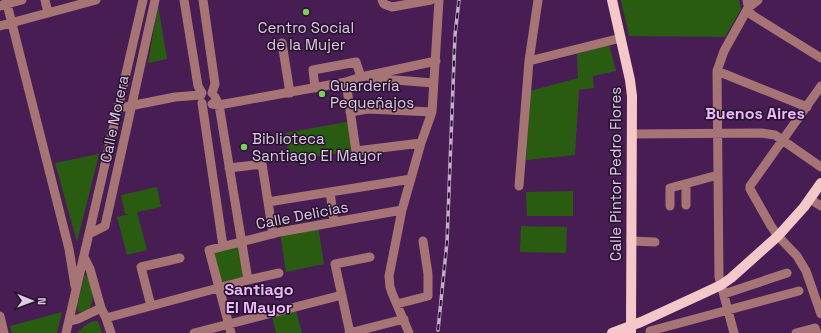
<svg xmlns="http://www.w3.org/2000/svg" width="821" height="333" font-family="'Space Grotesk',sans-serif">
<rect width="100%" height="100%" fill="#481d54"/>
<path fill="#295c11" d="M621,0H739L741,9L725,37L629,36Z
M158,5L167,59L148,63Z
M609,45L616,71L593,76L594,88L579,90L575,155L526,160L530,91L578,78L577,54Z
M352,121L356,151L289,160L285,133Z
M99,154L77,242L55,163Z
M157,187L161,207L137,212L147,250L127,255L117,217L130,214H125L121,195Z
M573,191V216H527L526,192Z
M318,225L324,264L286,272L280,232Z
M521,226L567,227L566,253L520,252Z
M241,241L248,280L218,288L209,250Z
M85,274C94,282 98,317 78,312L77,306Z
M295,307L302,333H276L271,313Z
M62,312L57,333H12L10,326Z
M94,321H98L102,333H77C82,328 87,323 94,321Z"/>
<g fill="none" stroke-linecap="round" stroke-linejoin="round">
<path stroke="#a77475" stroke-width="9" d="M6,0L69,249L75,286
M45,0L48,13
M184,0L198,86L202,93
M203,0L215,84L212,93
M382,0L384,4L392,7L431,0
M747,0L749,11L752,15L821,58
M0,6L22,0
M0,26L96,0
M282,43L290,93
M529,61L621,38
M717,71L807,107
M371,78L433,83
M346,82L356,151L421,143
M821,86L750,186V189L771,226L778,236L797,256L806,271L821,314
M315,88L313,70L356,62L361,77
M215,97L219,105L248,280
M202,103L223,246
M212,104L219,105L346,82L361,77L436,61
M125,107L175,97L201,95
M350,112L368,109L432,112
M632,134L761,133L775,135L821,167
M229,168L262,164L273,234
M686,184V205
M519,186L529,61L538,0
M330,192L334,222
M810,199L821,206
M268,202L411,179
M670,206V188L718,175
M89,234L105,226L155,0
M631,241L655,242
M84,257L90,269L101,308L106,318L111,333
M724,294L787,273
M397,304L428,296V274L423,241
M151,306L141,267L180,258
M0,316L4,333
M106,318L248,280L279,273
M69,321L78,319L101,308
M650,331L799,291
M66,333L143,0
M194,333L342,295
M231,333L209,250L280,232L402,210
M349,333L404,319
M350,333L335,264L370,257
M409,333L392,293L390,287L389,276L402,210L421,143L432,112L439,0
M734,333L719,277L717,71L724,51L748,8L758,0
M796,333L815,328L817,333"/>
<path stroke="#f4c8c9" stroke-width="10" d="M612,0L630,80L632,96L631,333
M612,333L641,322L704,293L721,285L731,278L778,236L804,207L821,183"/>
<g stroke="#c7abd0" stroke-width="3.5">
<path id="rail" d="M438,330L447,242L455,35L459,0"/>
</g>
<use href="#rail" stroke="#24122a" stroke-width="2" stroke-dasharray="6" stroke-linecap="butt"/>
</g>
<g fill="#7ad157" stroke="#24122a" stroke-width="1.5">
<circle cx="306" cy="12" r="4"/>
<circle cx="322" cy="94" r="4"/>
<circle cx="244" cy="147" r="4"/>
</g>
<g text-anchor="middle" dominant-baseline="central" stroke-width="3" stroke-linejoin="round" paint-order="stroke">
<g font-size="15" fill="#e1c8e9" stroke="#24122a" text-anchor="start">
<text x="306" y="27" text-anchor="middle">Centro Social<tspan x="306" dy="17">de la Mujer</tspan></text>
<text x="330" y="85">Guardería<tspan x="330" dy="17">Pequeñajos</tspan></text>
<text x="252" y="138">Biblioteca<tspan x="252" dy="17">Santiago El Mayor</tspan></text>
</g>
<g font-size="15" fill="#e1c8e9" stroke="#24122a">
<text transform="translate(114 119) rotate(-78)">Calle Morera</text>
<text transform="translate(615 174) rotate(-90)">Calle Pintor Pedro Flores</text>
<text transform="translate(302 215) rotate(-11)">Calle Delicias</text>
</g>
<g font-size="16" font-weight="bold" fill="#ecbafc" stroke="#24122a">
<text x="755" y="113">Buenos Aires</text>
<text x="259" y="289">Santiago<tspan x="259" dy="18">El Mayor</tspan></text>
</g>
</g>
<g transform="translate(32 301) rotate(91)" stroke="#24122a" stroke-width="3" paint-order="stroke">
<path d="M0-3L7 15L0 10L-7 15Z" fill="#e1c8e9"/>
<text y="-6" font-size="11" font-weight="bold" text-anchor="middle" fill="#e1c8e9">N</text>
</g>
</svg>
